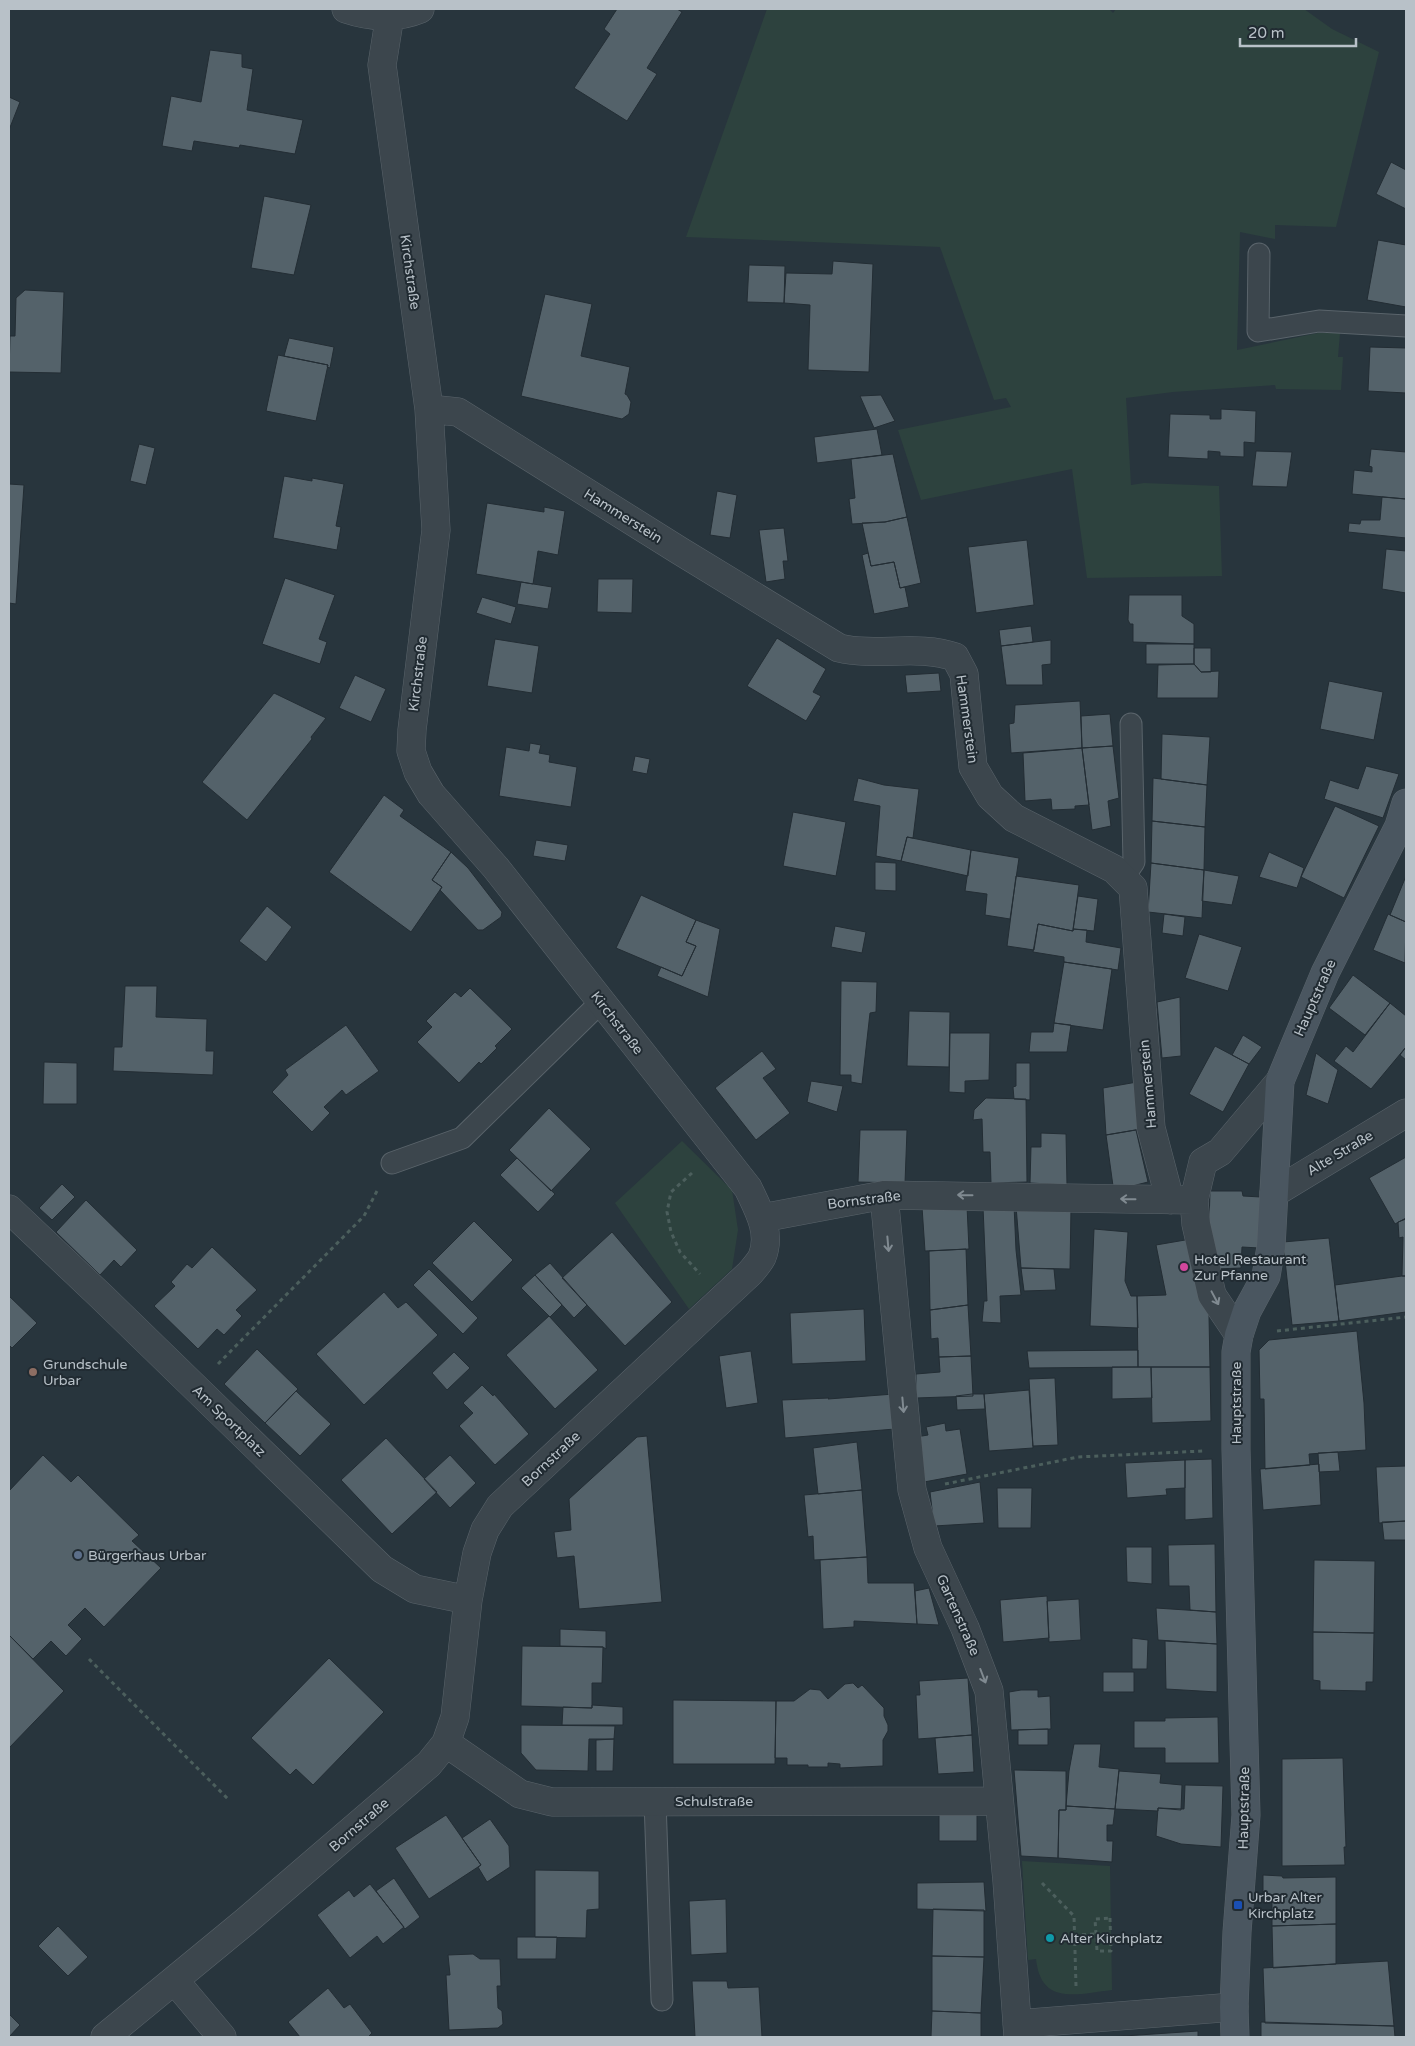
<svg xmlns="http://www.w3.org/2000/svg" width="1415" height="2046" font-family="'Varela Round',sans-serif">
<rect width="100%" height="100%" fill="#28353d"/>
<path fill="#2d423e" d="M767,9H1109L1113,13L1116,9H1304L1332,29L1379,52L1336,227L1275,225V239L1240,232L1237,350L1318,333H1340L1338,357H1343L1341,390L1276,389L1275,385L1173,392L1126,398L1131,485L1144,483L1219,486L1222,576L1087,578L1072,469L921,500L898,430L1011,407L1006,398L994,400L940,247L686,237Z
M682,1141L732,1190L738,1230L732,1269L689,1309L615,1203Z
M1022,1861L1110,1866L1112,1990C1077,1994 1041,2006 1036,1959L1028,1960Z"/>
<path fill="#54626a" stroke="#232d34" d="M617,9H677L682,12L647,68L657,74L627,121L574,88L610,34L604,29Z
M210,50L242,54V67L253,69L247,110L303,120L295,154L240,145L239,148L194,141L192,151L162,146L171,96L201,102Z
M9,97L20,102L9,130Z
M1391,162L1406,170V209L1376,194Z
M264,196L311,205L294,275L251,268Z
M1378,240L1406,245V307L1367,300Z
M833,261L873,264L869,372L808,370L810,305L784,303L786,273L832,274Z
M749,265L785,266L784,303L747,302Z
M25,290L64,292L61,373L9,372L10,336H15L16,298Z
M545,294L592,304L581,356L630,367L625,394L627,395L631,402L629,414L622,419L521,396Z
M289,338L334,347L330,368L327,367L328,365L284,356Z
M1370,347L1406,348V393L1368,391Z
M278,355L328,365L316,421L266,411Z
M881,395L895,421L874,428L860,396Z
M1221,409L1256,411L1255,443L1244,442V457L1220,456V452L1208,451V459L1168,457L1170,414L1210,415V419H1221Z
M877,429L882,455L817,463L814,437Z
M139,444L155,448L146,485L130,481Z
M1371,449L1406,452V499L1352,494L1354,470L1372,472V467L1369,466Z
M1256,451L1292,452L1287,487L1252,486Z
M893,454L907,517L885,522L852,524L849,499L855,498L851,459Z
M284,476L312,481V478L344,484L336,526L341,527L337,550L273,538Z
M9,484L24,485L16,604L9,603Z
M717,491L737,495L730,538L710,535Z
M1382,497L1406,499V538L1348,532L1349,523L1360,524L1361,520H1380Z
M487,503L544,512V507L565,511L558,555L538,551L533,584L476,574Z
M907,517L921,583L900,588L894,562L871,566L862,523L885,522Z
M784,528L788,561H783L785,579L766,582L759,530Z
M1027,540L1034,605L976,613L968,547Z
M1386,549L1406,551V593L1382,589Z
M868,553L871,566L894,562L900,588L905,587L909,607L874,614L862,555Z
M285,578L335,595L319,639L327,642L320,664L262,644Z
M598,579H633L632,613L597,612Z
M521,582L552,587L548,609L517,604Z
M1129,595H1182V616L1194,624V644L1133,642V624H1130L1128,620Z
M482,597L516,607L511,624L476,613Z
M1031,626L1033,642L1001,646L999,630Z
M777,638L826,669L813,692L821,696L806,721L747,686Z
M495,639L539,646L532,693L487,686Z
M1051,640V664L1042,665L1043,685H1006L1001,646Z
M1146,644H1194V664H1146Z
M1194,648H1211V672H1201L1194,664Z
M1194,664L1201,672L1219,671L1218,698H1157L1158,665Z
M939,673L941,691L907,693L905,675Z
M355,675L386,689L371,722L339,708Z
M1329,681L1383,692L1374,740L1320,729Z
M274,693L326,718L311,737L312,739L247,820L202,782Z
M1080,701L1082,748L1011,753L1009,724L1014,723L1015,705Z
M1110,714L1113,746L1082,748L1081,716Z
M1162,734L1210,737L1207,785L1161,779Z
M530,743L541,745L539,753L550,755L549,762L577,767L571,807L499,796L506,747L529,751Z
M1113,746L1119,798L1108,801L1111,826L1092,830L1082,748Z
M1082,748L1089,805L1075,806V809L1052,810L1051,799L1025,801L1023,753Z
M635,756L650,759L647,774L632,771Z
M1366,766L1399,774L1383,818L1324,799L1330,780L1358,789Z
M858,778L884,785L919,789L913,838L907,837L901,861L876,856L880,806L853,801Z
M1153,778L1207,785L1205,827L1152,821Z
M384,795L404,810L400,816L451,852L432,880L442,887L411,932L329,872Z
M1335,806L1379,826L1344,898L1301,877Z
M793,812L846,822L836,876L783,866Z
M1152,821L1205,827L1204,870L1151,863Z
M907,837L971,850L968,876L901,861Z
M536,840L568,845L565,861L533,856Z
M971,850L1019,858L1010,919L985,915L987,894L965,891Z
M451,852L468,868L502,912L501,917L483,930H478L440,890L442,887L432,880Z
M1269,852L1304,868L1297,888L1259,877Z
M875,862L896,863V891L875,890Z
M1151,863L1204,870L1202,918L1148,912Z
M1204,870L1239,876L1232,905L1202,901Z
M1016,876L1079,885L1073,931L1038,924L1034,950L1007,946Z
M1406,876V922L1390,915Z
M641,895L696,920L686,942L696,946L682,976L616,948Z
M1078,896L1098,899L1094,931L1073,929Z
M267,906L292,927L266,962L239,941Z
M1164,914L1185,917L1183,936L1162,933Z
M1388,914L1406,922L1405,963L1373,950Z
M696,920L720,929L708,997L657,976L661,967L682,976L696,946L686,942Z
M1038,924L1073,931V929L1087,930L1086,942L1121,948L1118,970L1064,962V957L1033,952Z
M835,926L866,932L862,953L831,947Z
M1199,934L1242,947L1228,991L1185,978Z
M1064,962L1112,969L1103,1030L1054,1023Z
M1353,975L1390,1003L1365,1035L1329,1008Z
M841,981L877,982L876,1012L870,1013L862,1084L851,1082V1075H840Z
M125,986H157L156,1017L207,1019L206,1051H214L213,1075L113,1071L114,1047H122Z
M470,988L512,1029L495,1046L497,1048L481,1064L479,1062L459,1083L417,1042L432,1027L426,1021L455,992L461,997Z
M1180,997L1181,1056L1162,1058L1157,1002Z
M1390,1003L1406,1016V1047L1371,1089L1334,1061L1346,1046L1353,1052Z
M909,1011L950,1012L949,1067L907,1066Z
M1054,1023L1071,1025L1067,1052H1029L1031,1032H1053Z
M346,1025L379,1071L346,1095L342,1090L324,1107L330,1113L312,1132L272,1092L288,1075L285,1070Z
M950,1033H990L989,1080L965,1081V1093L949,1092Z
M1243,1035L1262,1047L1249,1064L1232,1055Z
M1215,1046L1249,1064L1223,1112L1189,1094Z
M1406,1047V1060L1400,1055Z
M762,1051L776,1069L763,1078L790,1113L756,1140L715,1088Z
M1316,1053L1338,1070L1328,1104L1306,1095Z
M44,1062L77,1063V1104H43Z
M1016,1063H1030V1100L1014,1099L1013,1087L1016,1086Z
M811,1081L843,1086L837,1112L807,1102Z
M1137,1082L1141,1129L1106,1135L1103,1088Z
M986,1098L1026,1099L1027,1182L991,1183L990,1152H983L982,1119L973,1120L974,1110Z
M549,1108L591,1149L551,1191L509,1150Z
M860,1130H907L905,1183L858,1182Z
M1136,1130L1148,1182L1132,1186H1113L1106,1135Z
M1041,1133L1066,1134L1067,1185L1030,1183L1031,1147H1041Z
M1406,1157V1218L1395,1224L1369,1178Z
M517,1158L555,1194L538,1212L500,1175Z
M62,1184L75,1197L52,1220L39,1208Z
M1210,1191H1242L1243,1196L1261,1197L1259,1248L1242,1247L1241,1268L1215,1269L1209,1223Z
M86,1200L137,1250L121,1267L114,1260L100,1275L56,1232Z
M1014,1205L1016,1250L1021,1295L1000,1296L1001,1323L982,1322L984,1301H987L983,1207Z
M967,1206L969,1249L925,1251L922,1207Z
M1016,1206L1071,1209L1070,1269L1021,1268Z
M1406,1219V1276H1402L1403,1237L1399,1238L1398,1222Z
M474,1221L513,1260L472,1302L432,1263Z
M1094,1229L1128,1232L1125,1281L1131,1296H1137L1138,1328L1090,1326Z
M612,1232L672,1302L625,1346L562,1278Z
M1329,1238L1339,1321L1292,1325L1283,1242Z
M1191,1239L1209,1316L1210,1367H1138L1137,1296L1166,1295L1156,1245Z
M212,1247L257,1290L236,1310L242,1316L224,1335L217,1329L198,1349L154,1306L175,1286L171,1282L187,1264L192,1268Z
M966,1249L968,1305L930,1310L929,1251Z
M550,1263L587,1305L574,1318L535,1275Z
M1021,1268L1054,1269L1056,1290L1024,1291Z
M429,1269L478,1318L463,1334L413,1285Z
M535,1275L562,1305L550,1317L521,1288Z
M1402,1276H1406V1312L1339,1321L1335,1285Z
M384,1292L398,1308L406,1302L438,1335L364,1405L316,1354Z
M9,1296L37,1323L12,1348L9,1345Z
M968,1305L971,1356L939,1357L938,1338L931,1339L930,1310Z
M864,1309L866,1361L792,1364L790,1313Z
M549,1316L598,1370L555,1409L506,1355Z
M1357,1331L1364,1403L1366,1450L1309,1454L1310,1465L1265,1469L1264,1399H1260L1259,1350L1269,1340Z
M257,1349L298,1389L265,1423L224,1384Z
M1138,1350V1367L1029,1368L1027,1351Z
M751,1351L758,1403L726,1408L719,1356Z
M454,1352L470,1368L447,1390L432,1373Z
M971,1356L973,1396L916,1398V1374L940,1372L939,1357Z
M1112,1367H1151L1152,1398L1112,1399Z
M1151,1367H1210L1211,1421L1152,1423Z
M1055,1378L1058,1445L1033,1446L1029,1379Z
M482,1385L493,1396L494,1394L529,1434L495,1465L459,1426L473,1413L463,1403Z
M1029,1390L1033,1448L989,1451L984,1394Z
M296,1391L331,1424L300,1456L265,1423Z
M894,1394L895,1429L785,1438L782,1400L829,1398L828,1399Z
M972,1394H984L985,1409L957,1410L956,1396Z
M945,1423L946,1431L960,1429L967,1474L924,1482L916,1437L928,1435L926,1427Z
M647,1436L662,1602L579,1609L574,1556L557,1558L554,1532L571,1530L569,1499L637,1437Z
M386,1438L437,1492L392,1534L341,1480Z
M857,1442L862,1490L818,1494L813,1448Z
M1338,1452L1340,1471L1319,1472L1318,1453Z
M43,1455L71,1482L78,1475L139,1535L132,1541L161,1568L104,1627L85,1608L68,1625L82,1639L66,1656L51,1641L33,1659L9,1635V1491Z
M450,1455L476,1483L450,1508L424,1479Z
M1212,1459L1213,1518L1185,1520V1460Z
M1185,1460V1488L1166,1489L1167,1495L1127,1498L1125,1463Z
M1319,1464L1321,1505L1263,1510L1260,1469Z
M1406,1466V1521L1379,1523L1376,1467Z
M980,1482L984,1523L934,1526L930,1492Z
M997,1488H1032L1031,1528H998Z
M862,1490L867,1557L814,1560L813,1536L808,1537L804,1495Z
M1406,1521V1540H1384L1382,1522Z
M1215,1544L1216,1612L1190,1610L1189,1586H1169L1168,1545Z
M1126,1547H1152V1584L1127,1582Z
M867,1557L868,1583H914L917,1624L854,1621V1627L823,1629L820,1560Z
M1314,1560L1375,1561L1374,1633L1313,1632Z
M929,1588L939,1625L917,1624L915,1591Z
M1047,1596L1049,1638L1003,1642L1000,1600Z
M1079,1599L1081,1640L1049,1642L1047,1601Z
M1156,1608L1216,1612L1217,1644L1158,1640Z
M560,1629L606,1631V1649L603,1647L560,1646Z
M1313,1632L1374,1633L1373,1682H1366V1691L1320,1690V1681L1313,1680Z
M9,1635L64,1691L9,1748Z
M1132,1638L1148,1640L1147,1669H1132Z
M1165,1641L1217,1644V1692L1166,1689Z
M522,1646L603,1647L602,1683H592V1708L521,1706Z
M329,1658L384,1712L313,1785L296,1769L290,1775L251,1738Z
M1103,1672H1134V1692H1103Z
M968,1678L972,1735L918,1739L916,1695H920L919,1681Z
M853,1683L858,1688L862,1685L884,1708V1716L888,1725V1731L883,1740V1766L840,1768V1764L828,1763V1767H808V1765H787V1758H775L776,1701H794L810,1689L820,1690L828,1699L845,1684Z
M1021,1690H1038V1697L1050,1696L1051,1729L1011,1730L1009,1692Z
M673,1700L776,1701L775,1764H673Z
M592,1705L623,1707V1725H562L563,1707L592,1708Z
M1218,1717L1219,1763H1165V1748H1134V1721H1165V1718Z
M521,1725L615,1726L614,1739H589L588,1771L536,1770L521,1753Z
M1048,1729V1745H1018V1730Z
M972,1735L974,1772L938,1774L935,1738Z
M614,1739L613,1771H596V1740Z
M1074,1744H1101L1099,1767L1119,1769L1115,1809L1066,1806L1069,1771Z
M1343,1758L1346,1847H1344L1345,1865L1282,1866V1759Z
M1014,1770L1066,1771V1810H1059L1058,1858L1021,1856Z
M1119,1771L1161,1774L1160,1783L1182,1785L1181,1810L1158,1808V1811L1115,1809Z
M1185,1785L1223,1786L1221,1847L1181,1844L1156,1836L1158,1808L1184,1809Z
M1066,1806L1115,1809L1113,1825H1107V1841H1113L1112,1862L1058,1858L1059,1810H1066Z
M939,1812H977V1841H939Z
M446,1815L481,1865L429,1899L395,1848Z
M490,1819L509,1846L510,1867L487,1882L478,1867L481,1865L462,1838Z
M535,1870L599,1871V1909L587,1910L586,1938L535,1937Z
M1263,1875L1282,1876L1283,1878L1336,1877V1924L1272,1926V1898L1266,1893H1263Z
M394,1878L420,1917L405,1929L376,1891Z
M984,1882L986,1911L917,1909V1883Z
M370,1884L404,1927L383,1944L377,1936L350,1958L317,1915L349,1890L354,1897Z
M726,1899L727,1953L691,1955L689,1901Z
M933,1909L984,1910V1957L932,1956Z
M1336,1924V1964L1273,1968L1272,1926Z
M58,1926L88,1957L68,1976L38,1946Z
M517,1937H557L556,1959H517Z
M473,1954L480,1959H500L501,1986H497L498,2008L502,2011L503,2024L498,2028L449,2030L446,1975H450L448,1955Z
M932,1956L984,1957L981,2013L932,2011Z
M1388,1961L1394,2026L1265,2023L1263,1968Z
M692,1981H727L728,1988L759,1987L762,2037H695Z
M328,1988L344,2008L350,2004L372,2033L368,2037H300L288,2022Z
M932,2011L981,2013V2037H931Z
M9,2014L20,2025L9,2037Z
M1261,2022L1394,2026L1395,2037H1261Z
M1198,2031V2037H1109Z"/>
<g fill="none" stroke-linecap="round" stroke-linejoin="round">
<g stroke="#5a646b" stroke-width="23">
<path id="lane" d="M1259,254L1258,331L1319,321L1406,326
M1123,878L1134,862L1131,724
M392,1163L462,1138L601,1002
M655,1801L662,2000"/>
</g>
<g stroke="#5a646b" stroke-width="29">
<path id="street" d="M346,9C370,17 396,19 420,9
M429,409L458,412L680,551L839,648C877,657 918,644 955,657L964,674L973,767L990,796L1014,818L1114,869L1133,888L1151,1128L1170,1200
M1274,1193L1406,1113
M884,1195L912,1490L928,1548L965,1628L989,1691L1007,1881L1018,2037
M9,1209L103,1298L382,1569L415,1589L468,1600
M762,1218L884,1195L1194,1200
M1239,1335L1212,1295L1196,1224L1194,1200L1203,1162L1220,1152L1280,1081
M446,1743L520,1794L552,1802L998,1801
M175,1981L222,2037
M1017,2024L1234,2007
M105,2037L246,1921L429,1764L446,1743L455,1717L468,1600L477,1553L485,1530L500,1506L750,1273C754,1268 759,1263 762,1257C772,1233 758,1209 748,1188L496,868L431,794L418,772L411,751L412,730L436,530L429,409L382,65L391,9"/>
</g>
<g stroke="#5a646b" stroke-width="29">
<path id="secondary" d="M1235,2037L1234,2007L1237,1932L1246,1815L1236,1449V1352L1239,1335L1247,1311L1266,1276L1271,1247L1280,1081L1325,973L1399,826L1406,803"/>
</g>
<path stroke="#4c5f5d" stroke-width="3" stroke-dasharray="4 4" stroke-linecap="butt" d="M692,1173L671,1192L667,1212L671,1232L680,1252L700,1274
M1277,1331L1406,1317
M218,1364L364,1216L377,1191
M945,1484L1078,1457L1203,1451
M89,1659L229,1800
M1042,1883L1074,1916L1076,1986
M1110,1918L1111,1951H1097L1095,1919Z
M1074,1935L1096,1934"/>
<use href="#lane" stroke="#3c464d" stroke-width="21"/>
<use href="#street" stroke="#3c464d" stroke-width="28"/>
<use href="#secondary" stroke="#4a5660" stroke-width="28"/>
</g>
<defs><path id="oneway-shaft" d="M-6 0H5M1.5-3L5.5 0L1.5 3" fill="none" stroke-width="1.6" stroke-linecap="round" stroke-linejoin="round" transform="scale(1.25)"/></defs>
<g stroke="#808a91">
<use href="#oneway-shaft" transform="translate(965 1195) rotate(-179)"/>
<use href="#oneway-shaft" transform="translate(1128 1199) rotate(-179)"/>
<use href="#oneway-shaft" transform="translate(888 1244) rotate(85)"/>
<use href="#oneway-shaft" transform="translate(1215 1298) rotate(62)"/>
<use href="#oneway-shaft" transform="translate(903 1405) rotate(85)"/>
<use href="#oneway-shaft" transform="translate(983 1676) rotate(69)"/>
</g>
<circle fill="#d1479c" stroke="#212b32" stroke-width="2" cx="1184" cy="1267" r="5"/>
<circle fill="#8d6e63" stroke="#212b32" stroke-width="2" cx="33" cy="1372" r="5"/>
<circle fill="#5c6f8a" stroke="#212b32" stroke-width="2" cx="78" cy="1555" r="5"/>
<rect fill="#1a4fb4" stroke="#212b32" stroke-width="2" x="1233" y="1900" width="10" height="10" rx="2.5"/>
<circle fill="#0f9aa8" stroke="#212b32" stroke-width="2" cx="1050" cy="1938" r="5"/>
<g text-anchor="middle" dominant-baseline="central" stroke-width="4" stroke-linejoin="round" paint-order="stroke">
<g font-size="14" fill="#b8c1c8" stroke="#212b32">
<text transform="translate(410 272) rotate(82)">Kirchstraße</text>
<text transform="translate(623 516) rotate(32)">Hammerstein</text>
<text transform="translate(418 674) rotate(-83)">Kirchstraße</text>
<text transform="translate(967 719) rotate(82)">Hammerstein</text>
<text transform="translate(1315 998) rotate(-66)">Hauptstraße</text>
<text transform="translate(617 1023) rotate(52)">Kirchstraße</text>
<text transform="translate(1148 1084) rotate(-95)">Hammerstein</text>
<text transform="translate(1340 1153) rotate(-31)">Alte Straße</text>
<text transform="translate(864 1200) rotate(-7)">Bornstraße</text>
<text transform="translate(1236 1403) rotate(-90)">Hauptstraße</text>
<text transform="translate(229 1421) rotate(44)">Am Sportplatz</text>
<text transform="translate(551 1459) rotate(-43)">Bornstraße</text>
<text transform="translate(958 1615) rotate(66)">Gartenstraße</text>
<text x="714" y="1801">Schulstraße</text>
<text transform="translate(1244 1808) rotate(-89)">Hauptstraße</text>
<text transform="translate(359 1825) rotate(-41)">Bornstraße</text>
</g>
<g font-size="14" fill="#b8c1c8" stroke="#212b32" text-anchor="start">
<text x="1194" y="1259">Hotel Restaurant<tspan x="1194" dy="16">Zur Pfanne</tspan></text>
<text x="43" y="1364">Grundschule<tspan x="43" dy="16">Urbar</tspan></text>
<text x="88" y="1555">Bürgerhaus Urbar</text>
<text x="1248" y="1897">Urbar Alter<tspan x="1248" dy="16">Kirchplatz</tspan></text>
<text x="1060" y="1938">Alter Kirchplatz</text>
</g>
</g>
<rect width="1415" height="2046" fill="none" stroke="#b8c1c8" stroke-width="20"/>
<path d="M1240 38v8h116v-8" fill="none" stroke="#b8c1c8" stroke-width="2.5"/>
<text x="1248" y="38" font-size="15" fill="#b8c1c8" stroke="#212b32" stroke-width="4" paint-order="stroke">20 m</text>
</svg>
